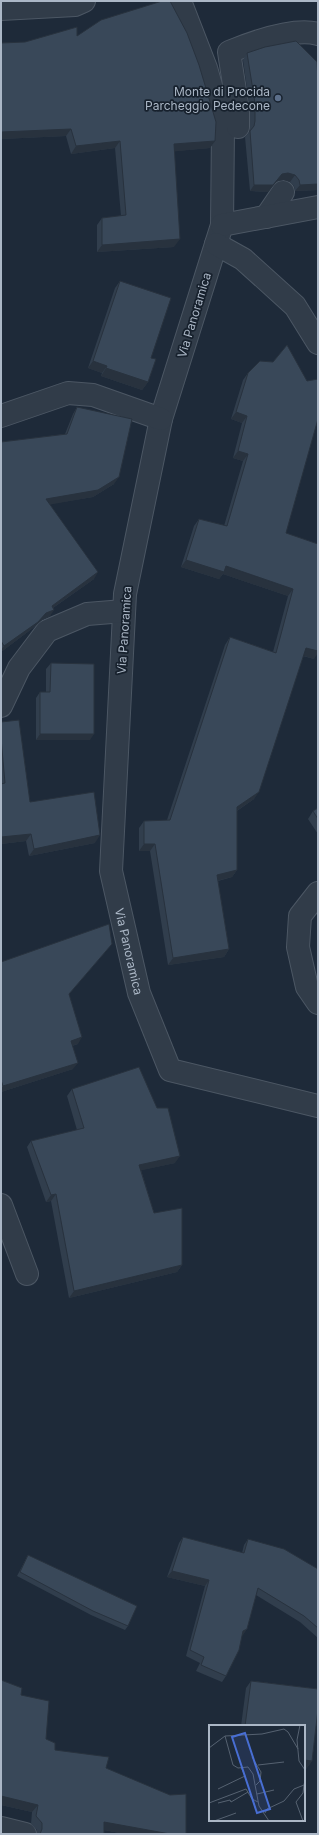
<svg xmlns="http://www.w3.org/2000/svg" width="319" height="1835" font-family="Inter,sans-serif">
<rect width="100%" height="100%" fill="#1e2a39"/>
<g fill="none" stroke-linecap="round" stroke-linejoin="round">
<g stroke="#4c5764" stroke-width="24">
<g id="minor">
<path id="s1" d="M180,1L206,68L223,128L222,225L161,419L125,594L111,871L139,993L170,1070L318,1106"/>
<path d="M1,9L75,5L84,1"/>
<path d="M238,127V110L229,52C251,43 295,27 318,34"/>
<path d="M266,217L283,192"/>
<path d="M222,225L318,207"/>
<path d="M216,244L243,259L295,306L318,343"/>
<path d="M1,416L68,393L93,395L161,419"/>
<path d="M1,706L19,668L47,631L87,614L124,611"/>
<path d="M318,893L300,916L298,947L307,987L318,1003"/>
<path d="M1,1205L27,1274"/>
<path d="M1,1828L25,1834"/>
</g>
</g>
<use href="#minor" stroke="#313c49" stroke-width="22"/>
</g>
<path fill="#313e4d" d="M77,36L215,141L210,148L175,151L174,247L97,252V225L102,218L121,216L115,148L71,154L66,136L1,139V43L25,42Z
M247,53L318,190L295,191L294,186L290,182L284,180L277,181L268,192L250,191L245,137L250,131V110L243,60Z
M120,281L151,358L148,382L142,390L101,376L102,373L88,368L115,288Z
M248,373L286,533L314,659L303,656L254,799L237,811V870L232,877L218,881L229,949L224,957L168,965L150,851H139V828L144,821L167,820L225,645L230,637L273,652L288,596L223,574L219,579L181,567L194,526L199,519L224,526L243,461L233,458L242,423L231,419L243,380Z
M77,407L114,484L93,497L50,504L94,579L53,608L50,616L42,620L33,628L1,652V442L65,434L73,414Z
M51,663L90,740H36V698L40,692H46V669Z
M1,722L30,802L95,843L29,856L26,841L1,844Z
M318,808V834L308,819L313,811Z
M107,950L69,994L78,1044L72,1046L73,1069L1,1092V962Z
M72,1089L175,1163L141,1170L154,1213L182,1265L177,1272L69,1298L51,1201L46,1202L27,1147L31,1141L77,1130L67,1096Z
M183,1537L242,1553L244,1545L248,1539L318,1569V1638L300,1622L256,1595L247,1629L242,1635L226,1676L222,1682L196,1671L200,1663L186,1656L205,1586L167,1577L179,1543Z
M28,1555L128,1626L125,1630L91,1615L17,1576Z
M1,1680L21,1695L46,1739L55,1750L106,1768L186,1834H125L104,1830V1834H37V1830L31,1824L32,1812L1,1805Z
M251,1681L318,1689V1709L312,1761L306,1769L304,1768V1726H241L246,1688Z"/>
<path fill="#28323e" d="M71,129L66,136L1,139V132Z
M120,141L115,148L71,154L76,146Z
M215,141L210,148L169,152L174,144Z
M288,173L295,175L290,182L284,180L277,181L268,192L250,191L254,185L282,174Z
M318,184V190L295,191L300,185Z
M180,239L174,247L97,252L102,245Z
M93,361L107,366L102,373L88,368Z
M106,368L148,382L142,390L101,376Z
M236,412L247,416L242,423L231,419Z
M238,451L248,454L243,461L233,458Z
M119,477L114,484L93,497L42,506L46,499Z
M186,560L226,566L293,589L288,596L223,574L219,579L181,567Z
M98,572L94,579L47,612L52,606Z
M54,610L50,616L42,620L33,628L1,652V650L4,646L46,613Z
M306,648L318,651V653L314,659L301,655Z
M40,734H94L90,740H36Z
M259,792L254,799L232,814L237,807Z
M31,834L26,841L1,844V837Z
M100,835L95,843L29,856L34,849Z
M144,844H155L150,851H139Z
M237,870L232,877L212,882L217,875Z
M229,949L224,957L168,965L173,958Z
M82,1037L78,1044L66,1047L71,1041Z
M78,1063L73,1069L1,1092V1089L3,1086Z
M180,1156L175,1163L134,1172L139,1165Z
M56,1194L51,1201L46,1202L51,1195Z
M182,1265L177,1272L69,1298L74,1291Z
M172,1571L209,1580L205,1586L167,1577Z
M247,1629L243,1635L239,1637L243,1631Z
M304,1760L312,1761L306,1769L304,1768Z
M1,1796L38,1805L32,1812L1,1805Z
M104,1822L170,1834H125L98,1829Z"/>
<path fill="#394859" stroke="#28323e" d="M162,1H170L187,33L199,65L216,122L215,141L174,144L180,239L102,245V218L126,215L120,141L76,146L71,129L1,132V43L25,42L77,27V36L101,20Z
M296,41L317,62L318,81V184L300,185L299,180L295,175L288,173L282,174L273,185H254L250,131L254,126L255,121V103L247,53L265,47Z
M120,281L171,298L151,358L156,359L148,382L106,368L107,366L93,361Z
M287,345L307,381L318,379V419L286,533L318,544V651L306,648L259,792L237,807V870L217,875L229,949L173,958L155,844H144V821L170,820L230,637L276,653L293,589L226,566L224,572L186,560L199,519L227,526L248,454L238,451L247,416L236,412L248,373L260,361L273,362Z
M77,407L132,419L119,477L98,490L46,499L98,572L52,606L54,610L46,613L38,622L4,646L1,641V442L67,434Z
M51,663L94,664V734H40V692H50Z
M19,720L30,802L94,792L100,835L34,849L31,834L1,837V784L5,783L1,738V722Z
M318,808V819L313,811Z
M109,924L112,944L69,994L82,1037L71,1041L78,1063L3,1086L1,1080V962Z
M139,1067L157,1108H168L180,1156L139,1165L154,1213L182,1208V1265L74,1291L56,1194L51,1195L31,1141L84,1128L72,1089Z
M183,1537L244,1553L248,1539L284,1549L318,1569V1628L304,1616L258,1588L247,1629L243,1631L239,1650L226,1676L201,1665L204,1657L190,1650L209,1580L172,1571Z
M28,1555L137,1606L128,1626L93,1611L20,1572Z
M1,1680L22,1688L21,1695L49,1701L46,1739L55,1743V1750L109,1757L106,1768L170,1795L186,1794V1834H170L104,1822V1834H40L42,1829V1823L36,1816L38,1805L1,1796Z
M251,1681L318,1689V1709L312,1761L304,1760V1726H245Z"/>
<circle fill="#5c6f8a" stroke="#17212d" stroke-width="1.5" cx="278" cy="98" r="4"/>
<g text-anchor="middle" dominant-baseline="central" stroke-width="3.5" stroke-linejoin="round" paint-order="stroke">
<g font-size="12" fill="#abb7c6" stroke="#17212d" text-anchor="end">
<text x="270" y="91">Monte di Procida<tspan x="270" dy="14">Parcheggio Pedecone</tspan></text>
</g>
<g font-size="12" fill="#abb7c6" stroke="#17212d">
<text transform="translate(194 315) rotate(-73)">Via Panoramica</text>
<text transform="translate(124 630) rotate(-86)">Via Panoramica</text>
<text stroke="none"><textPath href="#s1" startOffset="973">Via Panoramica</textPath></text>
</g>
</g>
<g transform="translate(209 1725)">
<rect width="96" height="96" fill="#1e2a39"/>
<path fill="none" stroke="#566271" stroke-width="1" d="M91,0L88,15L90,36L96,45M16,11L24,40L29,43L39,42L44,49L50,81L60,96M0,23L16,11L53,9L75,4L79,7L89,24M43,32L52,47L51,56L47,60M49,40L75,37M9,64L36,51L32,42M48,69L65,65M0,78L37,64L43,74L49,77M9,78L21,75L22,77L39,67M56,88L58,84L75,76L85,64L95,60L96,55M5,96L27,88M94,96L87,77L94,68L95,60"/>
<path fill="#486ed3" fill-opacity="0.15" stroke="#486ed3" stroke-width="2" d="M36,8L61,84L48,88L23,12Z"/>
<rect width="96" height="96" fill="none" stroke="#abb7c6" stroke-width="2"/>
</g>
<rect width="319" height="1835" fill="none" stroke="#abb7c6" stroke-width="4"/>
</svg>
